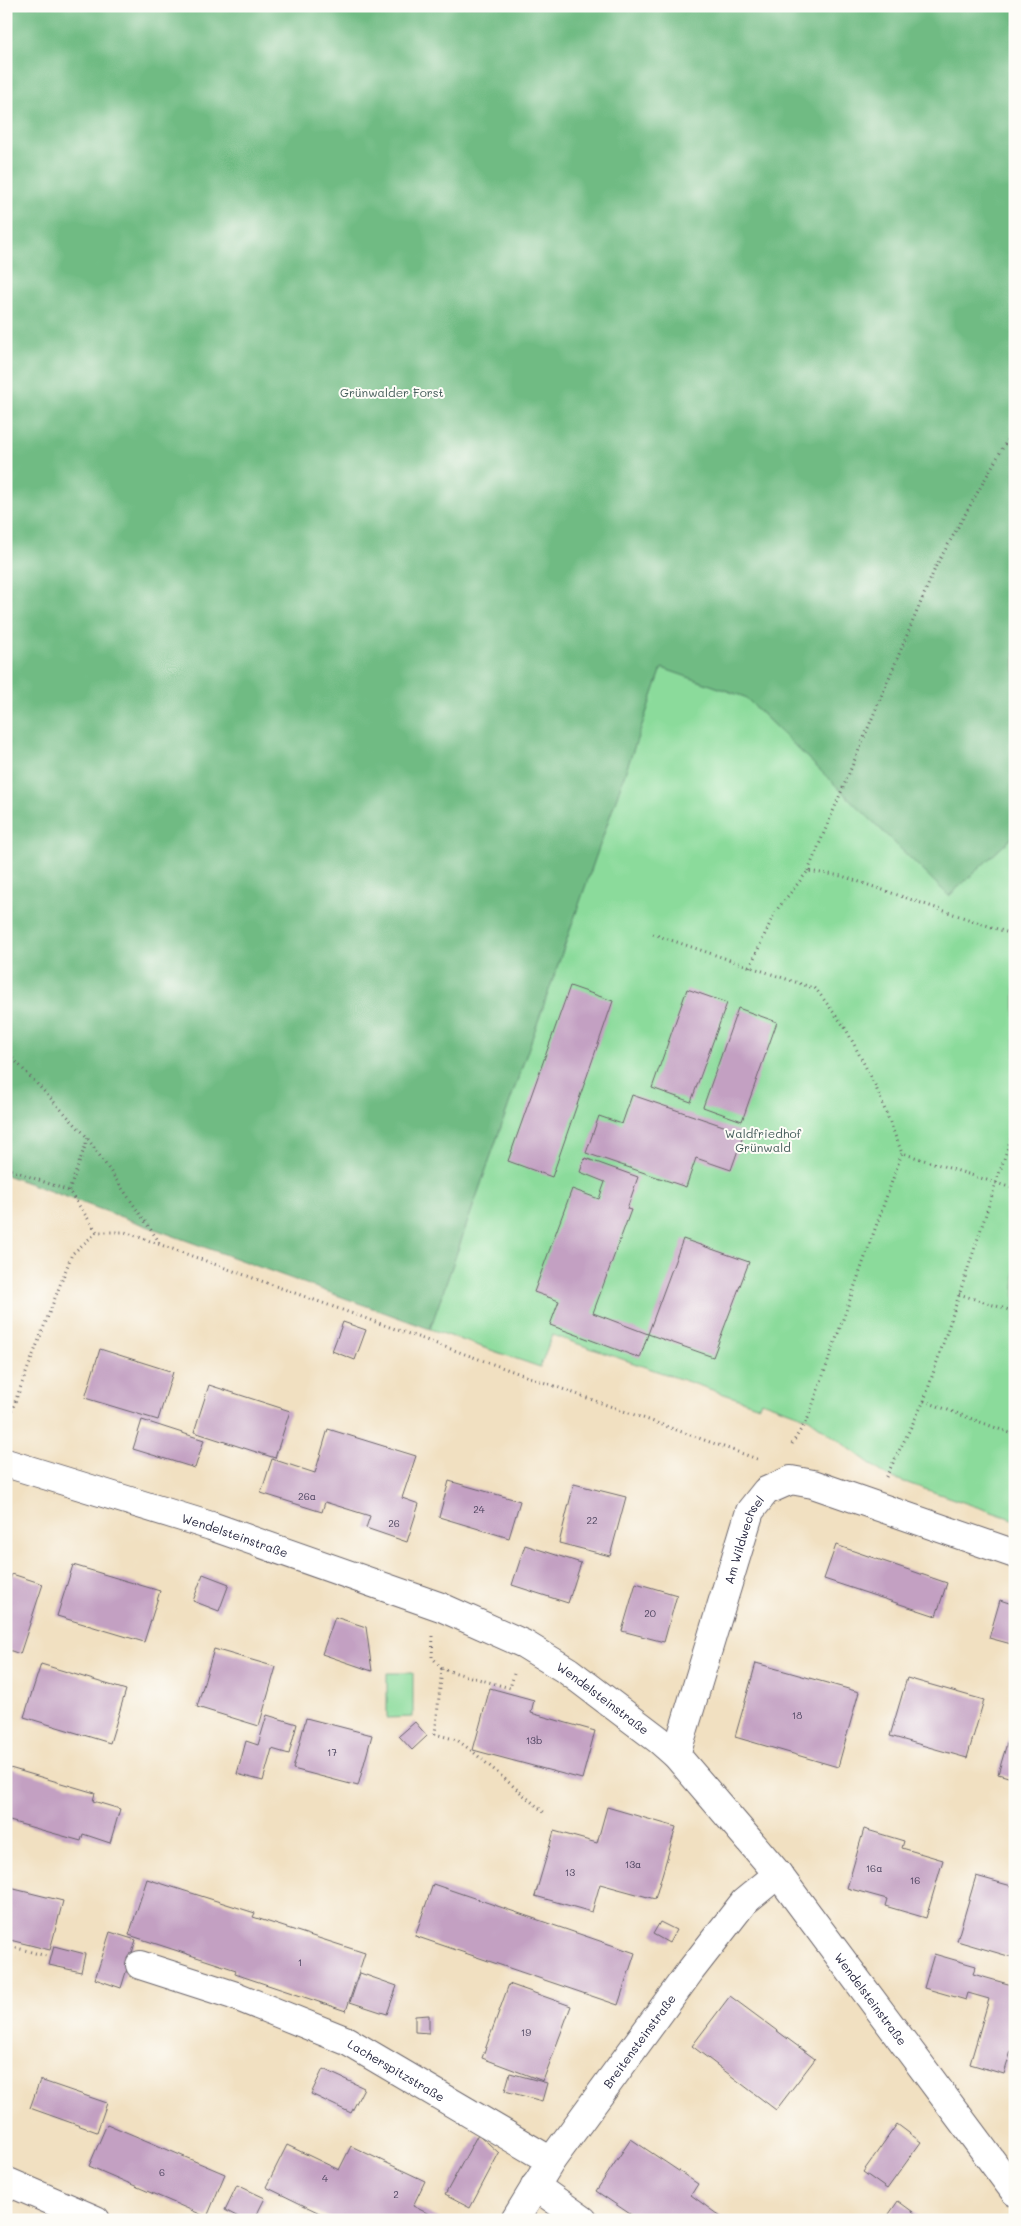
<svg xmlns="http://www.w3.org/2000/svg" width="1021" height="2226" font-family="Mali,sans-serif">
<rect width="100%" height="100%" fill="#fdfcf7"/>
<filter id="ink" filterUnits="userSpaceOnUse"><feTurbulence type="fractalNoise" baseFrequency=".02" numOctaves="2"/><feDisplacementMap in="SourceGraphic" scale="10" xChannelSelector="R" yChannelSelector="G"/><feConvolveMatrix kernelMatrix="1 2 1 2 8 2 1 2 1" color-interpolation-filters="sRGB"/></filter>
<filter id="wash" filterUnits="userSpaceOnUse"><feTurbulence type="fractalNoise" baseFrequency=".0096" numOctaves="4" result="noise"/><feDisplacementMap in="SourceGraphic" scale="20" xChannelSelector="R" yChannelSelector="G"/><feGaussianBlur stdDeviation="1.12" result="paint"/><feColorMatrix in="noise" values="0 0 0 0 0 0 0 0 0 0 0 0 0 0 0 0 0 1.4 0 .05"/><feComposite in="paint" operator="in"/></filter>
<g filter="url(#wash)">
<rect width="100%" height="100%" fill="#f1e0c1"/>
<path fill="#8bdb9b" stroke="#567e6b" d="M662,668L745,697L949,895L1015,835V1520L887,1476L808,1418L761,1401L759,1406L552,1335L540,1367L430,1329Z
M387,1673H413V1717L387,1718Z"/>
<path fill="#70bb83" stroke="#496e5f" d="M6,6H1015V835L949,896L745,697L662,668L430,1329L6,1175Z"/>
<g id="blocks">
<path fill="#c3a0c2" d="M570,986L613,1001L552,1177L508,1161Z
M687,989L727,1003L691,1102L652,1088Z
M738,1008L777,1022L742,1121L703,1107Z
M632,1095L744,1133L731,1170L696,1158L686,1187L586,1153L599,1116L622,1124Z
M585,1158L638,1177L627,1209L631,1210L593,1313L648,1334L640,1358L550,1325L559,1301L534,1292L572,1189L599,1199L605,1182L580,1172Z
M683,1239L749,1262L713,1357L648,1334Z
M343,1322L366,1330L355,1360L332,1351Z
M100,1349L173,1372L158,1420L85,1398Z
M209,1385L290,1411L275,1458L194,1432Z
M142,1420L204,1440L195,1468L133,1449Z
M328,1429L416,1456L402,1498L419,1504L407,1542L366,1528L370,1516L325,1502L322,1512L261,1493L272,1459L315,1473Z
M449,1481L520,1501L509,1538L439,1517Z
M574,1484L626,1497L610,1556L559,1543Z
M525,1545L581,1563L568,1603L512,1585Z
M836,1545L947,1583L936,1616L824,1579Z
M73,1565L160,1591L144,1642L57,1616Z
M12,1574L43,1584L20,1654L6,1649V1590Z
M203,1574L229,1584L219,1611L193,1601Z
M636,1583L677,1595L664,1642L622,1631Z
M1000,1600L1015,1605V1645L989,1638Z
M335,1617L366,1627L372,1671L322,1654Z
M214,1649L276,1667L259,1726L197,1707Z
M756,1663L859,1692L838,1767L735,1737Z
M41,1664L126,1690L110,1743L24,1717Z
M907,1678L984,1700L967,1758L890,1736Z
M490,1688L534,1700L531,1713L595,1731L582,1779L473,1750Z
M267,1715L297,1724L289,1754L272,1749L263,1781L237,1774L246,1741L258,1745Z
M306,1718L372,1735L358,1786L293,1769Z
M1014,1719L1015,1720V1779L998,1774Z
M415,1722L427,1736L412,1750L399,1736Z
M10,1768L95,1793L93,1801L120,1809L110,1843L83,1834L81,1841L6,1820V1782Z
M607,1807L676,1827L655,1899L600,1884L592,1912L535,1896L554,1831L597,1843Z
M864,1829L904,1841L902,1848L943,1860L926,1918L885,1906L887,1899L847,1888Z
M976,1876L1015,1887V1958L957,1941Z
M147,1879L255,1913L253,1917L365,1953L346,2011L235,1974L236,1970L129,1935Z
M433,1884L635,1953L618,2005L415,1936Z
M6,1887L63,1901L50,1950L6,1939Z
M660,1922L676,1930L669,1943L653,1934Z
M110,1932L136,1940L121,1988L95,1979Z
M54,1946L85,1954L81,1972L49,1965Z
M934,1954L976,1966L973,1974L1015,1986V2038L1004,2074L970,2064L989,1999L968,1993L966,2000L924,1988Z
M360,1973L397,1986L387,2014L350,2002Z
M509,1984L571,2006L543,2081L482,2058Z
M730,1996L815,2059L776,2110L692,2046Z
M429,2015V2033L415,2032V2016Z
M323,2069L364,2088L351,2113L311,2094Z
M510,2073L547,2083L542,2101L505,2091Z
M40,2080L107,2103L97,2132L30,2108Z
M107,2124L225,2174L207,2217L89,2166Z
M897,2124L921,2142L887,2189L863,2172Z
M478,2134L499,2153L470,2208L445,2195Z
M631,2139L698,2184L691,2195L725,2220H639L596,2191Z
M287,2145L339,2170L351,2146L425,2181L413,2206L441,2220H334L266,2187Z
M237,2185L265,2198L254,2220H244L225,2210Z
M898,2201L924,2220H885Z"/>
</g>
</g>
<g filter="url(#ink)">
<use href="#blocks" fill-opacity="0" stroke="#6a646a" stroke-width="1"/>
<g fill="none" stroke-linecap="round" stroke-linejoin="round">
<g stroke="#6a646a" stroke-width="30">
<g id="minor">
<path id="s1" d="M6,1463L211,1526L441,1607L524,1644L568,1671L659,1740L676,1755L778,1874L1015,2192"/>
<path id="s2" d="M676,1755L750,1511L766,1491L791,1480L813,1484L1015,1554"/>
<path id="s3" d="M140,1965L233,1995L347,2041L551,2161"/>
<path d="M6,2181L96,2220"/>
<path d="M535,2186L583,2220"/>
<path id="s4" d="M515,2220L551,2161L691,1970L744,1902L778,1874"/>
</g>
</g>
<path stroke="#6a646a" stroke-width="3" stroke-dasharray="1 4" stroke-linecap="butt" d="M808,871L936,566L1015,426
M653,934L816,989L846,1029L875,1085L902,1153
M750,967L775,912L808,871L842,876L1015,935
M6,1051L88,1138L69,1191
M88,1139L160,1243
M6,1168L69,1191L97,1232
M959,1294L1015,1312
M924,1401L1015,1435
M6,1425L72,1254L97,1232H125L760,1460
M792,1444L808,1418L902,1153L1015,1189
M886,1477L924,1401L1015,1126
M433,1636L432,1657L442,1669
M514,1674L510,1688L442,1669L435,1734L457,1740L472,1751L546,1814
M6,1945L46,1956"/>
<use href="#minor" stroke="#fff" stroke-width="28"/>
</g>
</g>
<g text-anchor="middle" dominant-baseline="central" stroke-width="4" stroke-linejoin="round" paint-order="stroke">
<g font-size="10" fill="#4a425d">
<text x="307" y="1496">26a</text>
<text x="479" y="1509">24</text>
<text x="592" y="1520">22</text>
<text x="394" y="1523">26</text>
<text x="650" y="1613">20</text>
<text x="797" y="1715">18</text>
<text x="534" y="1740">13b</text>
<text x="332" y="1752">17</text>
<text x="633" y="1864">13a</text>
<text x="874" y="1868">16a</text>
<text x="570" y="1872">13</text>
<text x="915" y="1880">16</text>
<text x="300" y="1962">1</text>
<text x="526" y="2032">19</text>
<text x="162" y="2172">6</text>
<text x="325" y="2178">4</text>
<text x="396" y="2194">2</text>
</g>
<g font-size="12" fill="#425a58" stroke="#fdfcf7">
<text x="392" y="392">Grünwalder Forst</text>
<text x="763" y="1133">Waldfriedhof<tspan x="763" dy="14">Grünwald</tspan></text>
</g>
<g font-size="12" fill="#22223b" stroke="#fdfcf7">
<text stroke="none"><textPath href="#s1" startOffset="240">Wendelsteinstraße</textPath></text>
<text stroke="none"><textPath href="#s2" startOffset="226">Am Wildwechsel</textPath></text>
<text stroke="none"><textPath href="#s1" startOffset="645">Wendelsteinstraße</textPath></text>
<text stroke="none"><textPath href="#s1" startOffset="1050">Wendelsteinstraße</textPath></text>
<text stroke="none"><textPath href="#s4" startOffset="218">Breitensteinstraße</textPath></text>
<text stroke="none"><textPath href="#s3" startOffset="278">Lacherspitzstraße</textPath></text>
</g>
</g>
<rect width="1021" height="2226" fill="none" stroke="#fdfcf7" stroke-width="25"/>
</svg>
